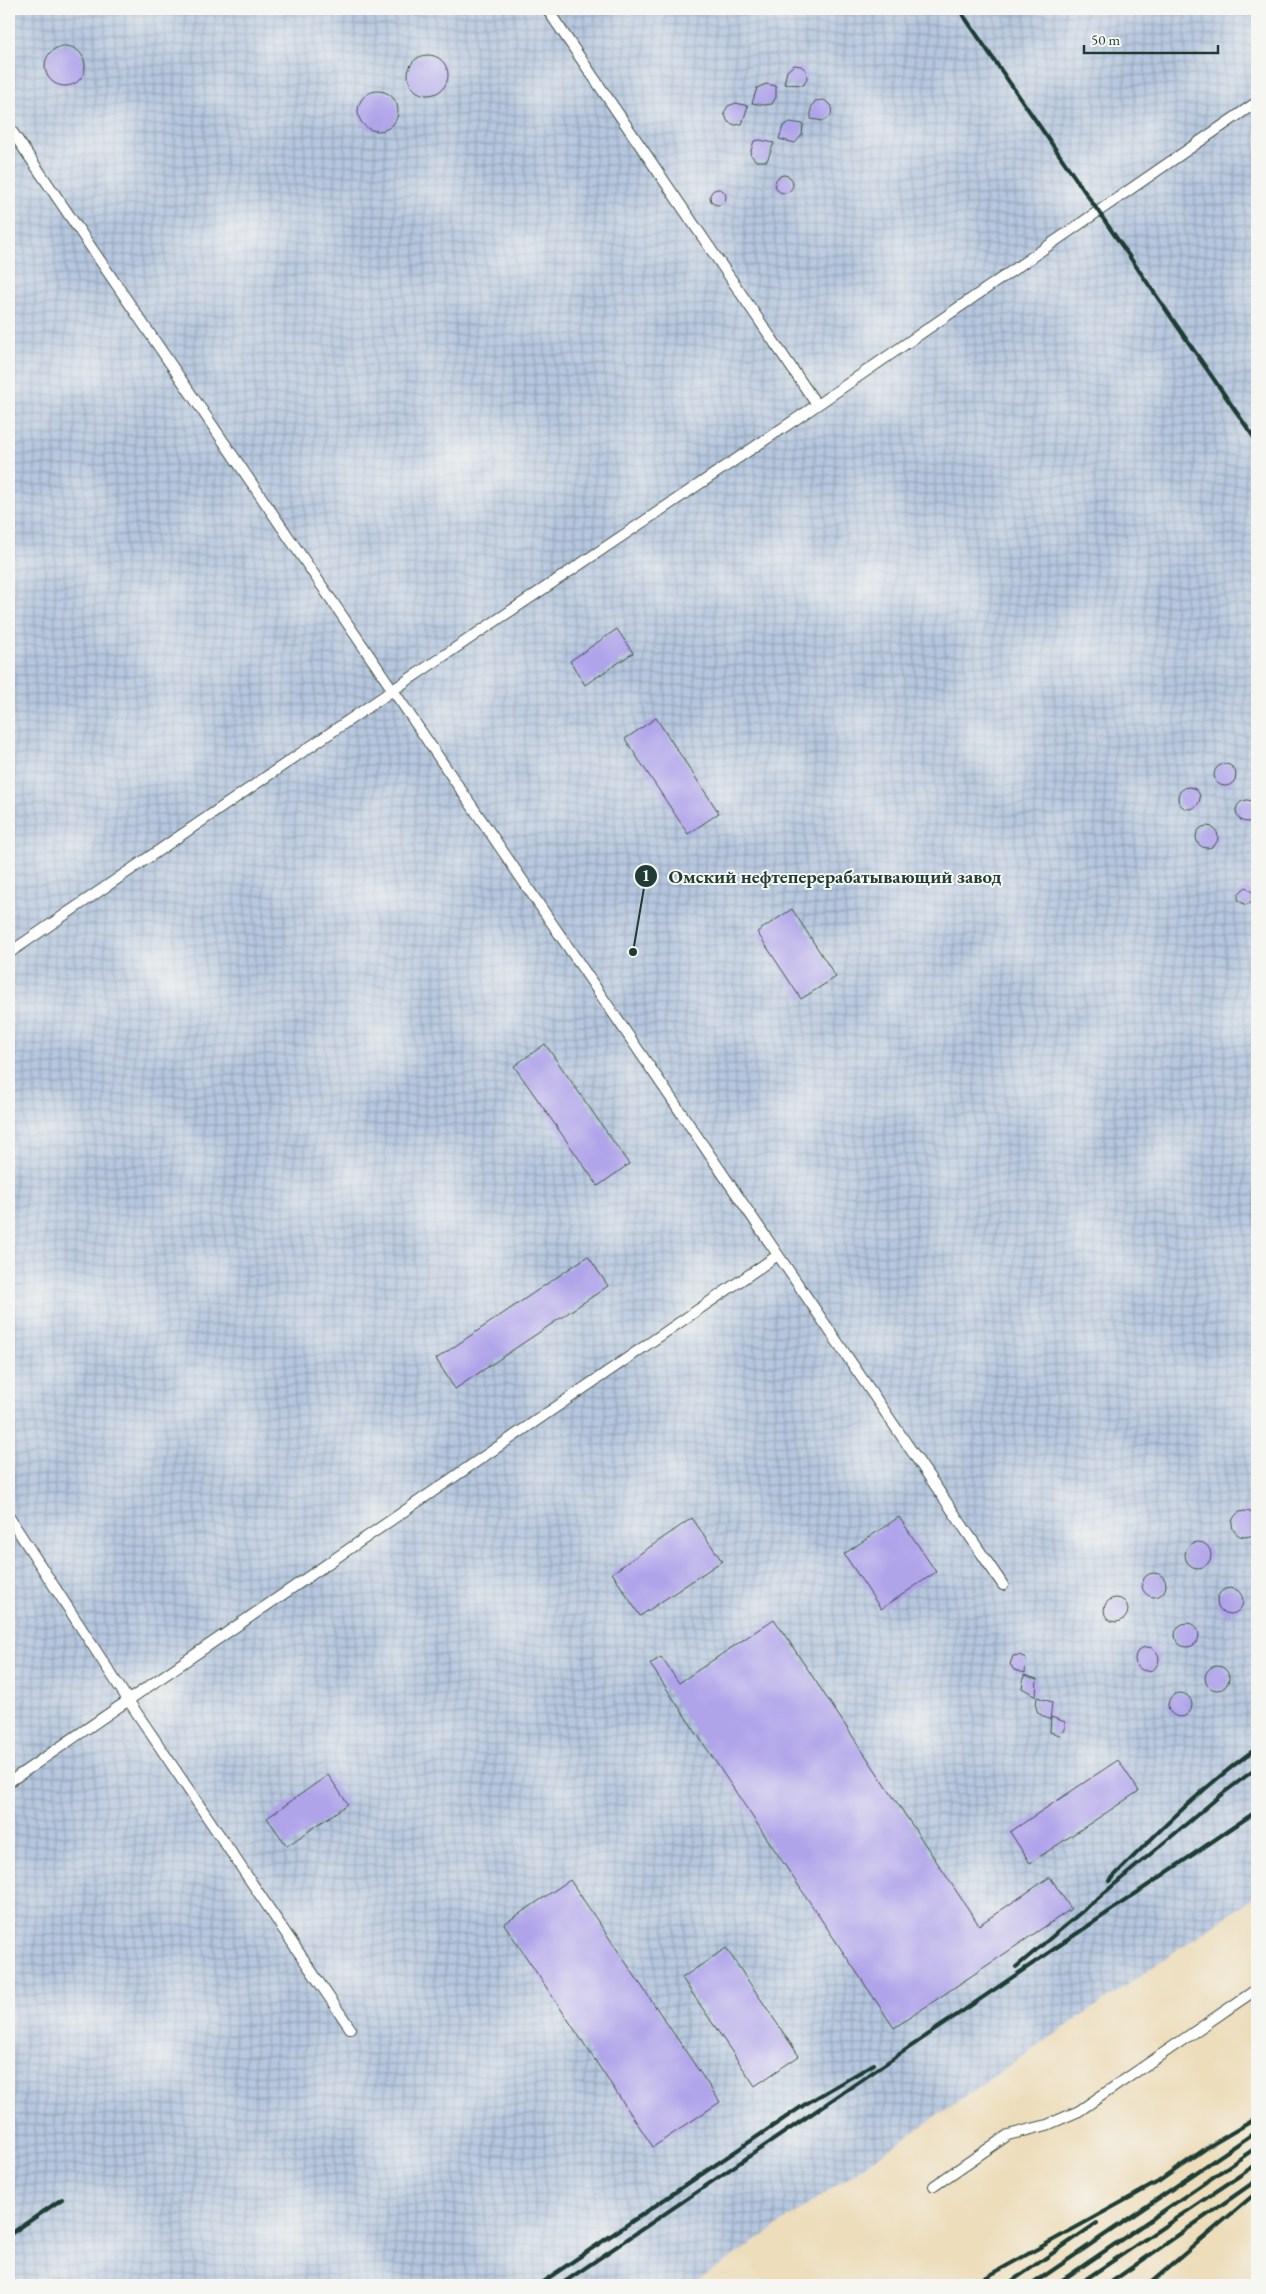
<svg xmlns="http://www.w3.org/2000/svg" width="1266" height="2294" font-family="'EB Garamond',serif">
<defs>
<pattern id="industrial-grid" width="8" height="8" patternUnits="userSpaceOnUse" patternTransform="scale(1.25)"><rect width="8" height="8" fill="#b5c6de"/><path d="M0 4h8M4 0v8" fill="none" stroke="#93a2b5"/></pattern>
</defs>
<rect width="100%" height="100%" fill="#f6f6f2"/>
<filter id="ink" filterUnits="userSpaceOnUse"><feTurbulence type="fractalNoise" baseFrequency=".02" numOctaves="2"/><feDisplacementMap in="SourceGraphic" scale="10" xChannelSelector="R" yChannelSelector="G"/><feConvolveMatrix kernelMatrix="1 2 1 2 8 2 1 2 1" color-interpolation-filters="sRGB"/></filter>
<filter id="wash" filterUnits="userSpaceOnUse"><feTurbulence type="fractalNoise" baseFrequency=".0096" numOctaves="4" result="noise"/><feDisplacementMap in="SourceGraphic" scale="20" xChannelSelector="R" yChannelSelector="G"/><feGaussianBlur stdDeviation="1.12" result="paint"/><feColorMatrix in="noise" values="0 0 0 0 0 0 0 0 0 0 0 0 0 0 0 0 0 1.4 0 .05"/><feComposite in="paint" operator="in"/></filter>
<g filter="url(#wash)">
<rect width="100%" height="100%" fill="#edddbb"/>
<path fill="url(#industrial-grid)" d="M9,9H1257V1895L692,2285H9Z"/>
<g id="blocks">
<path fill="#afa3ea" d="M45 66a20 20 0 1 1 40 0a20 20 0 1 1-40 0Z
M408 75a20 20 0 1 1 40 0a20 20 0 1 1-40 0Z
M794,65L801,66L806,70L807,78L804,85L784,84L787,71Z
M766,84L776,86V97L772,104L764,105L752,103L757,88Z
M358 111a20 20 0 1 1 40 0a20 20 0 1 1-40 0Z
M824,100L832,106L831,116L823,121L811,119V108L815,101Z
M736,103L748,106L742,124L735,125L728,122L724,113L728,106Z
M790,122L803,124L802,135L795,143L779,139L783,126Z
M760,140L774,143L767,161H756L750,154L754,141Z
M775 184a9 9 0 1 1 18 0a9 9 0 1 1-18 0Z
M710 197a8 8 0 1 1 16 0a8 8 0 1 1-16 0Z
M617,629L633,653L585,685L570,661Z
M656,718L719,813L688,834L625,739Z
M1214 775a11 11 0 1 1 22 0a11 11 0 1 1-22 0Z
M1178 798a11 11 0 1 1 22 0a11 11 0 1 1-22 0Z
M1236 811a11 11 0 1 1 22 0a11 11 0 1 1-22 0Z
M1196 837a11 11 0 1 1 22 0a11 11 0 1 1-22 0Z
M1246,887L1253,893L1254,897L1252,902L1246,905L1239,901L1238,897L1239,893Z
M792,909L836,977L801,999L757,932Z
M545,1044L629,1164L598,1186L514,1066Z
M588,1256L608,1286L455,1389L436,1359Z
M1232 1524a13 13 0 1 1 26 0a13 13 0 1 1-26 0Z
M899,1517L936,1572L881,1609L844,1554Z
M692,1518L722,1561L640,1616L612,1573Z
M1185 1555a13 13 0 1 1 26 0a13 13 0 1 1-26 0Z
M1142 1585a12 12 0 1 1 24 0a12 12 0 1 1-24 0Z
M1217 1601a13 13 0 1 1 26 0a13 13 0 1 1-26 0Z
M1104 1610a12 12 0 1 1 24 0a12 12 0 1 1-24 0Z
M774,1619L979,1925L1050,1877L1071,1909L894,2028L650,1664L661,1657L679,1683Z
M1175 1635a12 12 0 1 1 24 0a12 12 0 1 1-24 0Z
M1135 1659a12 12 0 1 1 24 0a12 12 0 1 1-24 0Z
M1019,1655L1026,1658L1025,1673L1014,1670L1010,1664L1013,1656Z
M1205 1678a12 12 0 1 1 24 0a12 12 0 1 1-24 0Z
M1024,1675L1037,1679L1036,1696L1022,1688Z
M1168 1705a12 12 0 1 1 24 0a12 12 0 1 1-24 0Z
M1037,1697L1052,1702L1050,1720L1038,1713L1036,1707Z
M1051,1717L1065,1722V1730L1060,1735L1050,1732Z
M1118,1760L1139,1791L1030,1863L1010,1832Z
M328,1775L348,1804L287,1846L267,1818Z
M570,1880L720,2102L653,2147L504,1924Z
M726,1948L799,2056L755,2086L682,1978Z"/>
</g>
</g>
<g filter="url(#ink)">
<use href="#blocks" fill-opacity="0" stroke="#3e5548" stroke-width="1"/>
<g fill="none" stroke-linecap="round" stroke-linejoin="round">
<g stroke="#3e5548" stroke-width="12">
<path id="service" d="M547,9L817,405
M9,127L1003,1585
M9,953L393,690L817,405L1257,102
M9,1517L128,1700L350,2028
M9,1782L778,1255
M934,2186L1008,2135L1047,2125L1079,2111L1257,1989"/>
</g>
<use href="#service" stroke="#fff" stroke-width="10"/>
<path stroke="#1f3d34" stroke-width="4" d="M959,9L1257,442
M1109,1881C1156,1834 1202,1787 1257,1748
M1016,1967L1222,1794L1257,1768
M9,2235L62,2199
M538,2285L804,2105L874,2064
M560,2285L1257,1811
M972,2285L1158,2182L1208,2147L1257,2118
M1006,2285L1097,2223
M1031,2285L1257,2131
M1055,2285L1257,2147
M1077,2285L1257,2164
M1107,2285L1257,2180
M1148,2285L1257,2192"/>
</g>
</g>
<path fill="none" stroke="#1f3d34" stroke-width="2" d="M633 952L646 876"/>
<g fill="#1f3d34" stroke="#f6f6f2" stroke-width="2">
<circle cx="633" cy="952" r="5"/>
<circle cx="646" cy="876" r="12"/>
</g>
<g font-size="15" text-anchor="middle" font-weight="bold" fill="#fff">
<text x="646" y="881">1</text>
</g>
<g font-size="19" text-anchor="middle" font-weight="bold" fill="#1f3d34" stroke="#f6f6f2" stroke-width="4" stroke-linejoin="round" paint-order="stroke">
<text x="835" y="883">Омский нефтеперерабатывающий завод</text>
</g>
<rect width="1266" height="2294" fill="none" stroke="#f6f6f2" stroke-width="30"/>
<path d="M1084 45v8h134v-8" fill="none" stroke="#1f3d34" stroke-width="2.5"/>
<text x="1091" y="45" font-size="15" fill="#1f3d34" stroke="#f6f6f2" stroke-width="4" paint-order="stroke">50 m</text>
</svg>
